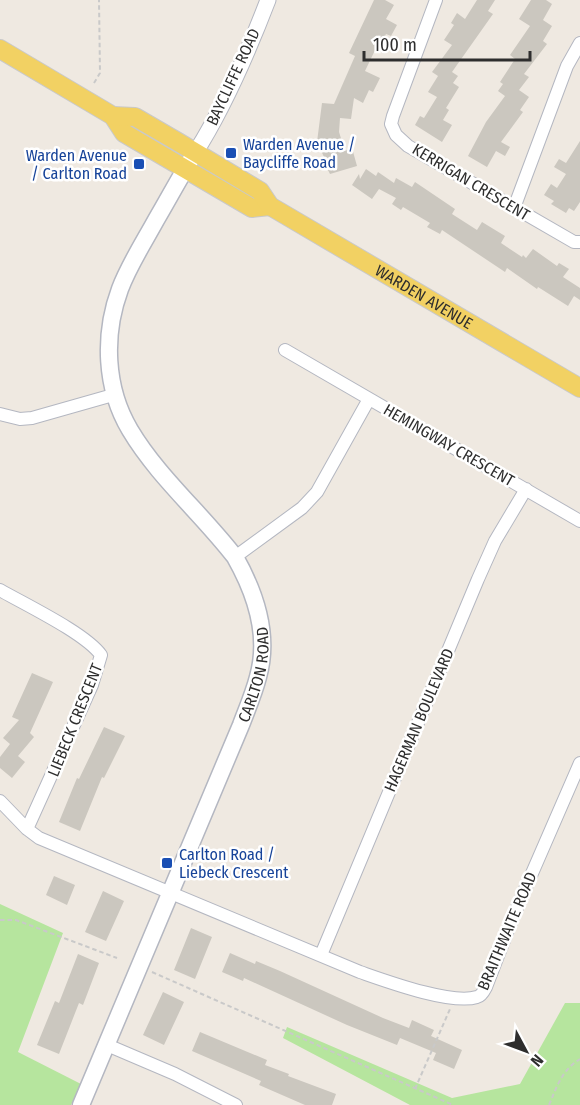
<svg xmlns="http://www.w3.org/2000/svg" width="580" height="1105" font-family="'Fira Sans Condensed',sans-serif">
<rect width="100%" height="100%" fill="#efe9e1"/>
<path fill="#b6e59e" d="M0,904L63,933L18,1052L81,1084L71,1105H0Z
M565,1003H580V1105H410L283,1038L287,1027L452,1098L520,1084Z"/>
<path fill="#cbc7bf" d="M374,0H385L394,5L386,19L397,25L391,36L386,34L379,48L377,46L365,71L380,78L373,92L369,90L363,103L354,98L351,119L340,118L339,132L345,151L352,148L357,166L330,174L327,168L322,170L318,160L324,157L317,142L322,103L334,104L355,56L349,53Z
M477,0H495L488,11L493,14L452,72L458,76L453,83L459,87L446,108L449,110L443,120L452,125L442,142L415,125L420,116L424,118L437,97L428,92L438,76L432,72L452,45L444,40L454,25L451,23L457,13L465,19Z
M531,0H546L552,4L543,20L552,26L543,41L547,44L524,74L529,77L519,90L529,97L520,110L523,112L501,142L510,147L505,156L496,151L487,167L468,156L486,122L505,96L498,91L503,84L500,82L515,59L510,55L530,26L519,19Z
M580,141V202L574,211L569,208L566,213L551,204L554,201L544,195L551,184L557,188L566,174L554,167L559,159L566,163Z
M366,169L376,176L378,172L394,183L396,178L412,187L415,182L455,209L452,214L477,230L482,222L505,236L501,243L522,257L523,255L526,258L533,249L557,266L559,263L569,269L563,277L580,288V300L574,296L568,306L538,287L537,289L507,268L505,272L442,230L440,234L427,227L430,223L403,207L401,210L392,204L396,198L379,189L372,199L352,185L359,174L360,179Z
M32,673L53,682L30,733L34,737L18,756L25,762L12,778L0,768V757L10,744L3,738L19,720L12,717Z
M104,727L125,736L104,778L102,777L80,831L59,822L77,778L79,779Z
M54,876L75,885L67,905L46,895Z
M103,891L124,901L106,941L85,932Z
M191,928L212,937L195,979L174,970Z
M230,953L255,964L256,961L280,971L383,1018L409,1028L412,1020L434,1030L431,1036L462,1050L454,1069L433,1060L436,1053L400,1038L397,1045L347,1025L244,978L243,981L222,972Z
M78,954L99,963L83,1005L79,1003L59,1054L37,1045L55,1001L59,1003Z
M163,992L184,1002L164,1045L143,1035Z
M200,1032L267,1060L265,1065L289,1074L288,1076L336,1094L332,1105H305L259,1085L261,1081L192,1051Z"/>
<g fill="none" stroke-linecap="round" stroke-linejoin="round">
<g stroke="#b4b7c1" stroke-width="14">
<path id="minor" d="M436,0L393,116L391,124L396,135L408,146L574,242H580
M514,208L567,66L580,43
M285,350L580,521
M0,414L20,419L32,418L113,395
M235,557L302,508L317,492L369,399
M0,590C26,605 85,633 101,655L92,685L27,829
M0,801L27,829L39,838L360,972C386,981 451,1005 477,997C481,996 484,991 486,987L513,917L580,763
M321,955L478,579L495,541L526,489
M107,1045L175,1074L236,1105"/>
</g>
<g stroke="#b4b7c1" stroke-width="17">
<path id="tertiary" d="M195,153C225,106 248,52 268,0"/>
</g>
<g stroke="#b4b7c1" stroke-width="19">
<g id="secondary">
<path id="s1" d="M81,1105L241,725C247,709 254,693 258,677C270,635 256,594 235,557C202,514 158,477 130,430C105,388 103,335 120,289C129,265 144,242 156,220C169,198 181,175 195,153"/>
</g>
</g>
<g stroke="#c9c9c9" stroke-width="20">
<g id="primary">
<path d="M0,49L113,116L124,133L252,208L270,206"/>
<path id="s2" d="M113,116L135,117L178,142L260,191L270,206L580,388"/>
</g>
</g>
<path stroke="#c9c9c9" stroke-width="2" stroke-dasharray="4.5 3" stroke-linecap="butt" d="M94,83L100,73L99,0
M0,920H16L117,958
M152,972L453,1105
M415,1089L450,1009
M549,1105C557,1086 562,1070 580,1059"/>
<use href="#minor" stroke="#fff" stroke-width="12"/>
<use href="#tertiary" stroke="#fff" stroke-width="15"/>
<use href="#secondary" stroke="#fff" stroke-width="16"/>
<use href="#primary" stroke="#f2d163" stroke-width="18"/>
</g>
<g fill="#1a4fb4" stroke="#fff" stroke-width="2">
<rect x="225" y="147" width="12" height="12" rx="3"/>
<rect x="133" y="158" width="12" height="12" rx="3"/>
<rect x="161" y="857" width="12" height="12" rx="3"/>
</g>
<g text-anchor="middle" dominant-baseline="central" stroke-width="5" stroke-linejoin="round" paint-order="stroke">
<g font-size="16" fill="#2e2e2e" stroke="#fff">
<text transform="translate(233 77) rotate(-65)">BAYCLIFFE ROAD</text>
<text transform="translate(471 182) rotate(31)">KERRIGAN CRESCENT</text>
<text stroke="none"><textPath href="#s2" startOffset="364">WARDEN AVENUE</textPath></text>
<text transform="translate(449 445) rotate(30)">HEMINGWAY CRESCENT</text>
<text stroke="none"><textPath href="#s1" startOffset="465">CARLTON ROAD</textPath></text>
<text transform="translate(75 720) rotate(-68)">LIEBECK CRESCENT</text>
<text transform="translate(419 720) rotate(-67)">HAGERMAN BOULEVARD</text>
<text transform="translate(507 931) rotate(-67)">BRAITHWAITE ROAD</text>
</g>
<g font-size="16" fill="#164399" stroke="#fff" text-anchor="start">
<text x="243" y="144">Warden Avenue /<tspan x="243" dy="18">Baycliffe Road</tspan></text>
<text x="127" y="155" text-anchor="end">Warden Avenue<tspan x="127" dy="18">/ Carlton Road</tspan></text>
<text x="179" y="854">Carlton Road /<tspan x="179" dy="18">Liebeck Crescent</tspan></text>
</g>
</g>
<g transform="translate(526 1051) rotate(131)" stroke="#ffffff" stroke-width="4.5" paint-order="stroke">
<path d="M0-4.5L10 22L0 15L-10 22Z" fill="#2e2e2e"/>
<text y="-9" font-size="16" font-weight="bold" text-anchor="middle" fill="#2e2e2e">N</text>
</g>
<path d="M364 51v9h166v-9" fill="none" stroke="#2e2e2e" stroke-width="3"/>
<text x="373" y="51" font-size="18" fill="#2e2e2e" stroke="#ffffff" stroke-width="4.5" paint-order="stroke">100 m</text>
</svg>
